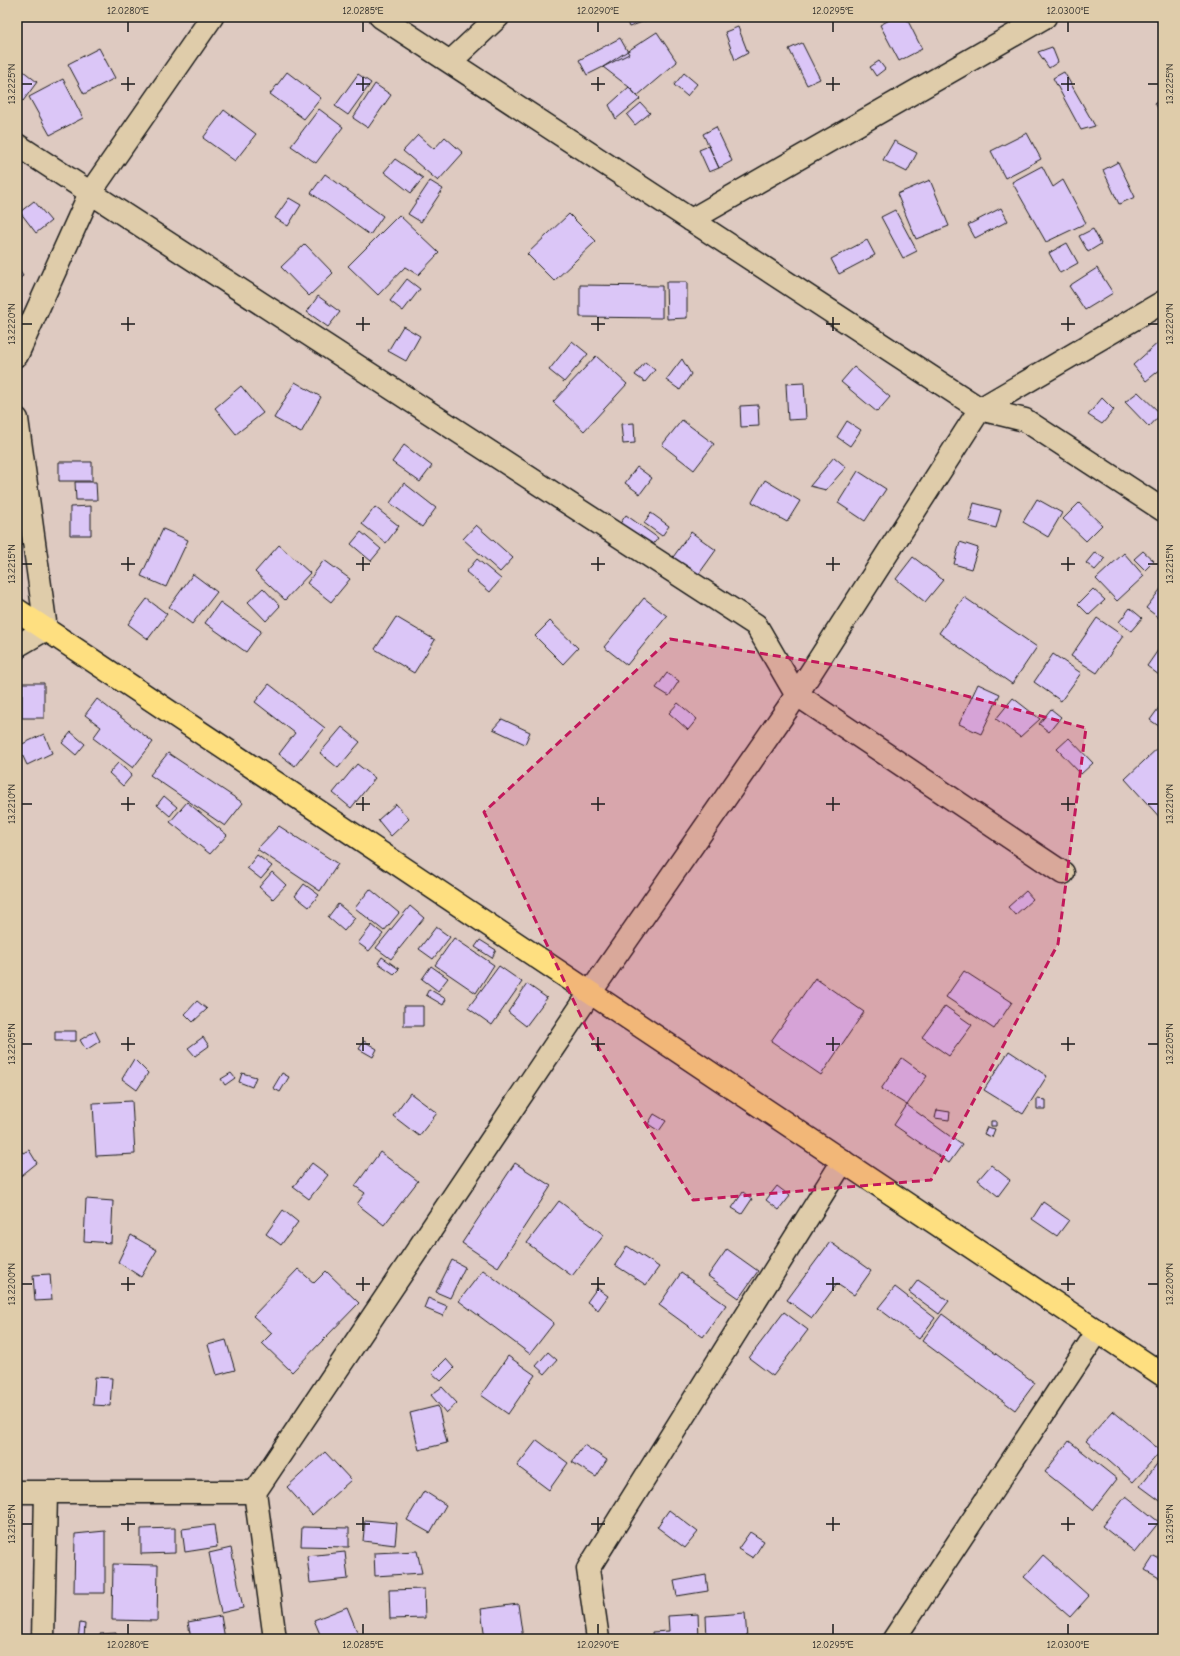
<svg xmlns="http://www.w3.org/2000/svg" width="1180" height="1656" font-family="'Comic Neue',sans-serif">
<rect width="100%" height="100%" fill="#decac1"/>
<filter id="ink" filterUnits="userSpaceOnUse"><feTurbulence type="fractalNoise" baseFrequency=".025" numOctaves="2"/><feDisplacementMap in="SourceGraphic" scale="8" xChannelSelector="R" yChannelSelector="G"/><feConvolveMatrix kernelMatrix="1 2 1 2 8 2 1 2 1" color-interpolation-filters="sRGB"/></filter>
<g filter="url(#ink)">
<path fill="#dbc6f7" stroke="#1c1c1c" d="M625,17H655L629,27Z
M895,17H906L922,49L899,61L880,25Z
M738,27L748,53L735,60L725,32Z
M657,32L677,62L637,96L629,87L603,67Z
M620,38L629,54L587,75L579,60Z
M802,43L820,79L807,85L789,49Z
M1052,47L1058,62L1049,68L1038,52Z
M99,48L115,78L84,94L68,64Z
M879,61L885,69L876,76L870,67Z
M17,66L37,82L23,101L17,96Z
M287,72L321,98L304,119L270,94Z
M1064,72L1095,126L1081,130L1053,78Z
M684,73L697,84L687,96L674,85Z
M358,74L371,83L348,115L335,106Z
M63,79L83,118L50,135L29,97Z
M375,84L391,95L368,128L353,118Z
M629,87L640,99L616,119L609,105Z
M1163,98V117L1155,103Z
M641,103L650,113L635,125L627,115Z
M319,109L343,127L316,163L291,146Z
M224,110L256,134L235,161L203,138Z
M716,127L732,161L719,168L703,134Z
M1027,133L1041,159L1005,178L991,151Z
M418,135L434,149L445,137L463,153L438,181L403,151Z
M894,141L917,153L907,172L883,160Z
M709,146L719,168L709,172L699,150Z
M395,159L423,178L411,193L384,172Z
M1118,162L1135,197L1119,204L1103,170Z
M1042,166L1053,187L1063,180L1086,223L1046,242L1012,182Z
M325,174L383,216L370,235L311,193Z
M930,180L949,226L916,239L897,194Z
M430,181L443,189L421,222L408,214Z
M289,198L301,205L288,226L275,218Z
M34,201L51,221L36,233L20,212Z
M1001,208L1008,221L975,238L968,225Z
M895,210L917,251L903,258L881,217Z
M569,214L596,241L554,281L527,254Z
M399,215L439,253L418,275L405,267L378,295L348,266Z
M1093,229L1101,244L1088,252L1079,236Z
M867,240L875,255L839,274L831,259Z
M1067,243L1078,263L1060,273L1049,253Z
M305,244L333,273L309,296L281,267Z
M17,267L23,276L17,280Z
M1097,268L1113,293L1085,310L1069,286Z
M407,279L420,289L403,311L390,301Z
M666,282H687V318L667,319Z
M580,285L662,286V318L580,317Z
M318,296L340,312L328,327L307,312Z
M403,326L420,336L406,361L388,351Z
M572,341L588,354L564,382L549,370Z
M1160,341L1163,344V371L1161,369L1146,381L1133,365Z
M596,356L627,384L584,431L553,402Z
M682,359L691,374L680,390L666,380Z
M645,362L655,370L645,382L635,375Z
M854,367L890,397L877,412L841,382Z
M295,382L321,397L301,433L274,418Z
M804,383L806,419L788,420L786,384Z
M241,386L263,413L236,434L215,408Z
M1138,392L1161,414L1149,427L1125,402Z
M1102,398L1114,410L1102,424L1088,415Z
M758,405L759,426L741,427L740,406Z
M682,420L714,444L694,470L662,445Z
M847,421L861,430L850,446L837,437Z
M634,423L635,443L623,444L621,424Z
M404,445L432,466L420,482L392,462Z
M834,457L846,467L826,490L810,486Z
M59,462H92V481H59Z
M637,467L652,478L640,494L625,483Z
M858,471L886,489L865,521L838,503Z
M765,480L800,501L787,522L752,502Z
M75,482H96L97,500H76Z
M404,483L436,508L422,527L390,503Z
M1037,499L1062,513L1048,537L1023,522Z
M974,503L1001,510L996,528L969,521Z
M1079,503L1102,525L1086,541L1063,519Z
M91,506V535H70V507Z
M375,507L399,526L386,543L362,524Z
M651,513L669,526L662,536L644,523Z
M626,515L658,538L646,554L614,532Z
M476,525L513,558L500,572L463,539Z
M163,529L188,540L166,587L141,576Z
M361,532L381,549L371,561L351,544Z
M691,532L716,550L691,585L666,567Z
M960,542L978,548L971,569L954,564Z
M279,545L310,573L285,600L255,572Z
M1143,551L1154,561L1145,570L1134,559Z
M1095,552L1105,559L1095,570L1086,563Z
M1124,553L1144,576L1117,601L1096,579Z
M913,557L943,580L925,602L896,579Z
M477,559L501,579L490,592L466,572Z
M324,560L350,579L331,602L307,583Z
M193,574L217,592L192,624L169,607Z
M1163,586V621L1146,608Z
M263,588L280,606L266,621L248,602Z
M1093,589L1105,600L1089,615L1078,604Z
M964,597L1037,647L1012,684L939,633Z
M644,598L667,616L627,665L604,647Z
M147,599L167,614L148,639L128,624Z
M220,602L261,631L246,652L205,623Z
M1130,608L1142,618L1131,631L1119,622Z
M396,617L435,640L414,673L375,649Z
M1097,618L1123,636L1097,673L1071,656Z
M550,621L578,648L563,664L535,636Z
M1163,643V678L1147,666Z
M17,650L26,656L18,662H17Z
M1053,654L1081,673L1061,701L1034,682Z
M667,673L679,681L669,696L656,688Z
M22,683H44V718H22Z
M269,684L325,728L295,766L279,754L295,733L255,702Z
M978,684L1000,694L981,734L959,724Z
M1013,698L1040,719L1020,737L996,719Z
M97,699L153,742L133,768L93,738L101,727L85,715Z
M1163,702V729L1150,720Z
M678,703L697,719L688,730L669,713Z
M1051,709L1061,717L1049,732L1039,724Z
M502,719L530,732L525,744L493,729Z
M342,727L360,742L338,768L320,753Z
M71,732L85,744L76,755L62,743Z
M44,734L52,753L27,765L18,746Z
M1069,738L1093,763L1081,774L1057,749Z
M1163,743V821L1125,779Z
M168,753L243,803L225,826L150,775Z
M118,763L132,775L123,786L109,773Z
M357,764L375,778L351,808L333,793Z
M164,796L177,807L170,816L157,805Z
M187,802L227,835L210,854L170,822Z
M396,804L409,819L391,836L378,820Z
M279,826L338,864L320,891L257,849Z
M257,855L272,866L261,879L247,868Z
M272,872L286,885L273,899L259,887Z
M304,884L319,895L309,907L295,896Z
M370,889L399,913L384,931L355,908Z
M1026,891L1033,899L1015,915L1008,907Z
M338,904L355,918L344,931L328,917Z
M410,906L424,918L391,959L376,948Z
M372,925L383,934L369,951L358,943Z
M436,927L450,937L433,959L419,949Z
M454,938L494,965L476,993L435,965Z
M480,940L496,950L492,958L475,947Z
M382,957L399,969L394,974L378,963Z
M431,966L448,978L438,991L422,979Z
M499,966L522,982L492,1025L468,1008Z
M964,971L1012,1002L994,1029L946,997Z
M815,978L864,1012L821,1075L771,1041Z
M527,984L547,998L526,1026L508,1012Z
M429,989L446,999L443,1005L426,995Z
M197,1001L207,1009L193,1022L185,1014Z
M404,1006H423V1026H404Z
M945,1006L972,1025L949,1056L922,1037Z
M55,1031H76V1041H55Z
M95,1031L100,1041L86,1050L80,1040Z
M203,1037L209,1046L195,1056L188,1048Z
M364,1041L377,1049L373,1057L359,1049Z
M1009,1051L1047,1076L1023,1114L984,1090Z
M902,1058L927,1076L907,1105L881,1089Z
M134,1059L148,1073L137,1090L122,1079Z
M231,1073L235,1078L225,1085L221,1079Z
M242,1073L256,1077L252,1087L239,1082Z
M282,1073L289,1077L280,1092L273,1088Z
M410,1093L437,1113L419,1136L393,1116Z
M1037,1099L1046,1100V1109H1037Z
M132,1101L135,1154L96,1156L93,1103Z
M907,1105L962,1145L949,1163L894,1125Z
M937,1110L950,1112L949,1120L935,1118Z
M654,1114L666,1121L659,1131L648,1124Z
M991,1121H996V1126H991Z
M987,1127L995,1129L992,1137L984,1134Z
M17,1146L23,1153L29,1150L37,1163L17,1179Z
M380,1152L418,1181L384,1225L357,1204L365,1193L355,1186Z
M312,1163L328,1175L309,1199L293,1187Z
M515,1163L551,1186L498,1267L462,1243Z
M991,1165L1010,1180L998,1196L978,1180Z
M777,1186L790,1196L779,1210L766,1200Z
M743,1192L752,1199L742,1214L732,1208Z
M86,1199L113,1201L111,1243L84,1241Z
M559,1201L604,1235L572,1276L527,1243Z
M1043,1202L1069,1220L1057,1236L1032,1219Z
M283,1210L298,1222L281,1245L266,1234Z
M131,1235L157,1250L141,1277L118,1262Z
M830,1242L871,1271L854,1295L837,1284L812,1318L787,1300Z
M627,1246L659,1267L646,1285L615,1265Z
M727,1249L758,1271L739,1298L708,1276Z
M452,1260L465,1267L450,1298L436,1292Z
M298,1269L314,1283L326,1271L359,1303L292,1372L262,1343L272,1333L253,1316Z
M483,1270L554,1323L530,1354L459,1301Z
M681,1273L726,1305L703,1337L659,1305Z
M50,1274L52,1300L35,1301L33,1275Z
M918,1280L949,1301L939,1314L909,1292Z
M895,1287L935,1318L919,1339L878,1308Z
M597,1288L608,1296L598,1310L587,1302Z
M428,1298L447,1306L443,1316L424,1308Z
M784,1312L808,1330L773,1376L749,1358Z
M942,1314L1035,1383L1015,1410L922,1341Z
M226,1340L235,1370L217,1375L208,1345Z
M548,1352L557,1360L545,1374L536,1366Z
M508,1356L535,1375L508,1414L481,1395Z
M446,1359L454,1368L441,1381L432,1373Z
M95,1377L112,1378L110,1406L93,1405Z
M442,1387L457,1403L446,1413L431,1395Z
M438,1406L447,1443L419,1450L410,1413Z
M1113,1411L1161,1451L1133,1482L1086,1441Z
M537,1440L568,1463L549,1490L517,1466Z
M1069,1441L1117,1479L1093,1510L1045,1472Z
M584,1445L607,1460L596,1477L572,1462Z
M325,1452L351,1480L312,1515L287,1487Z
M1163,1456V1503L1140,1486Z
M424,1491L446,1505L430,1533L407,1520Z
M1126,1496L1159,1522L1135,1552L1102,1526Z
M669,1510L698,1532L685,1548L657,1527Z
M365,1520L397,1523L395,1545L363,1541Z
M214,1525L217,1547L185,1552L182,1529Z
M302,1527L349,1528V1547L301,1546Z
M175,1528V1553L141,1554V1529Z
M105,1531V1593H74L75,1534Z
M750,1532L764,1541L753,1558L738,1549Z
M231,1548L243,1608L221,1613L209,1553Z
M417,1551L422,1573L375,1576L374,1553Z
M345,1552L348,1579L310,1583L307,1556Z
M1043,1555L1089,1596L1070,1617L1024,1577Z
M1154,1556L1163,1561V1580L1145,1570Z
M113,1564L158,1565L157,1621L112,1620Z
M706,1575L708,1591L677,1596L674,1581Z
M424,1589L425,1618L390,1619L389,1590Z
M518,1604L523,1639H485L481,1609Z
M347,1607L358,1634L346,1639H322L314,1620Z
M745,1613L747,1638L707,1639L706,1616Z
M698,1614L699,1639H653L652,1632L669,1631L668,1616Z
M221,1616L225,1639H191L188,1622Z
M80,1623L85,1624L84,1639H78Z
M116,1633L117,1639H101L100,1634Z"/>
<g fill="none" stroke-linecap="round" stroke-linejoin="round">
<g stroke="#1c1c1c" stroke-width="25">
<path id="minor" d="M381,17L980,409L1025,420L1163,510
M450,62L498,17
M17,145L756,625L796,694L1063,873
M691,220L1045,17
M17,355L90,193L212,17
M17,419L46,629L17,646
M17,1492H255L275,1639
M255,1492L590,993L788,708L980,409L1163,302
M43,1639L46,1492
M598,1639L588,1569L843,1161
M894,1639L1098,1331"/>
</g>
<g stroke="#1c1c1c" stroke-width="25">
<path id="highway" d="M17,610L1163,1375"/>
</g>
<use href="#minor" stroke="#dfccaa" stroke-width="22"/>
<use href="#highway" stroke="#fedf80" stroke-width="22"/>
</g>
</g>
<path fill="#c2185b" fill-opacity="0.2" stroke="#c2185b" stroke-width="3" stroke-dasharray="8 5" stroke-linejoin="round" d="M670,639L873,671L1086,728L1058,944L931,1180L693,1200L587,1029L484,812Z"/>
<path fill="none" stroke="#1c1c1c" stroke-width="1.5" d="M128,22V32M363,22V32M598,22V32M833,22V32M1068,22V32M128,77V91M363,77V91M598,77V91M833,77V91M1068,77V91M22,84H32M121,84H135M356,84H370M591,84H605M826,84H840M1061,84H1075M1148,84H1158M128,317V331M363,317V331M598,317V331M833,317V331M1068,317V331M22,324H32M121,324H135M356,324H370M591,324H605M826,324H840M1061,324H1075M1148,324H1158M128,557V571M363,557V571M598,557V571M833,557V571M1068,557V571M22,564H32M121,564H135M356,564H370M591,564H605M826,564H840M1061,564H1075M1148,564H1158M128,797V811M363,797V811M598,797V811M833,797V811M1068,797V811M22,804H32M121,804H135M356,804H370M591,804H605M826,804H840M1061,804H1075M1148,804H1158M128,1037V1051M363,1037V1051M598,1037V1051M833,1037V1051M1068,1037V1051M22,1044H32M121,1044H135M356,1044H370M591,1044H605M826,1044H840M1061,1044H1075M1148,1044H1158M128,1277V1291M363,1277V1291M598,1277V1291M833,1277V1291M1068,1277V1291M22,1284H32M121,1284H135M356,1284H370M591,1284H605M826,1284H840M1061,1284H1075M1148,1284H1158M128,1517V1531M363,1517V1531M598,1517V1531M833,1517V1531M1068,1517V1531M22,1524H32M121,1524H135M356,1524H370M591,1524H605M826,1524H840M1061,1524H1075M1148,1524H1158M128,1624V1634M363,1624V1634M598,1624V1634M833,1624V1634M1068,1624V1634"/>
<rect width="1180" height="1656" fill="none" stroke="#dfccaa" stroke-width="44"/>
<rect x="22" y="22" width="1136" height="1612" fill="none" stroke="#1c1c1c" stroke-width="1.5"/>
<g font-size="10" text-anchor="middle" fill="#1c1c1c">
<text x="128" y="14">12.0280°E</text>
<text x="363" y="14">12.0285°E</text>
<text x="598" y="14">12.0290°E</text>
<text x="833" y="14">12.0295°E</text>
<text x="1068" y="14">12.0300°E</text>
<text transform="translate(11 84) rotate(-90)" y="4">13.2225°N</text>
<text transform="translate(1169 84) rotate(-90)" y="4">13.2225°N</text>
<text transform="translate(11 324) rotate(-90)" y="4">13.2220°N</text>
<text transform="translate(1169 324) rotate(-90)" y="4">13.2220°N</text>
<text transform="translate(11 564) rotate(-90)" y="4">13.2215°N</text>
<text transform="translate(1169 564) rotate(-90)" y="4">13.2215°N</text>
<text transform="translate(11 804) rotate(-90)" y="4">13.2210°N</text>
<text transform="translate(1169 804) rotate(-90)" y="4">13.2210°N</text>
<text transform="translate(11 1044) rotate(-90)" y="4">13.2205°N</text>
<text transform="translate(1169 1044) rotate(-90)" y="4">13.2205°N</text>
<text transform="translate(11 1284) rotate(-90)" y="4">13.2200°N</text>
<text transform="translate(1169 1284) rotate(-90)" y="4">13.2200°N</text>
<text transform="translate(11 1524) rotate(-90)" y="4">13.2195°N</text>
<text transform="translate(1169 1524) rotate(-90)" y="4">13.2195°N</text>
<text x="128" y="1648">12.0280°E</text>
<text x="363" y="1648">12.0285°E</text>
<text x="598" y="1648">12.0290°E</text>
<text x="833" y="1648">12.0295°E</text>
<text x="1068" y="1648">12.0300°E</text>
</g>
</svg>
